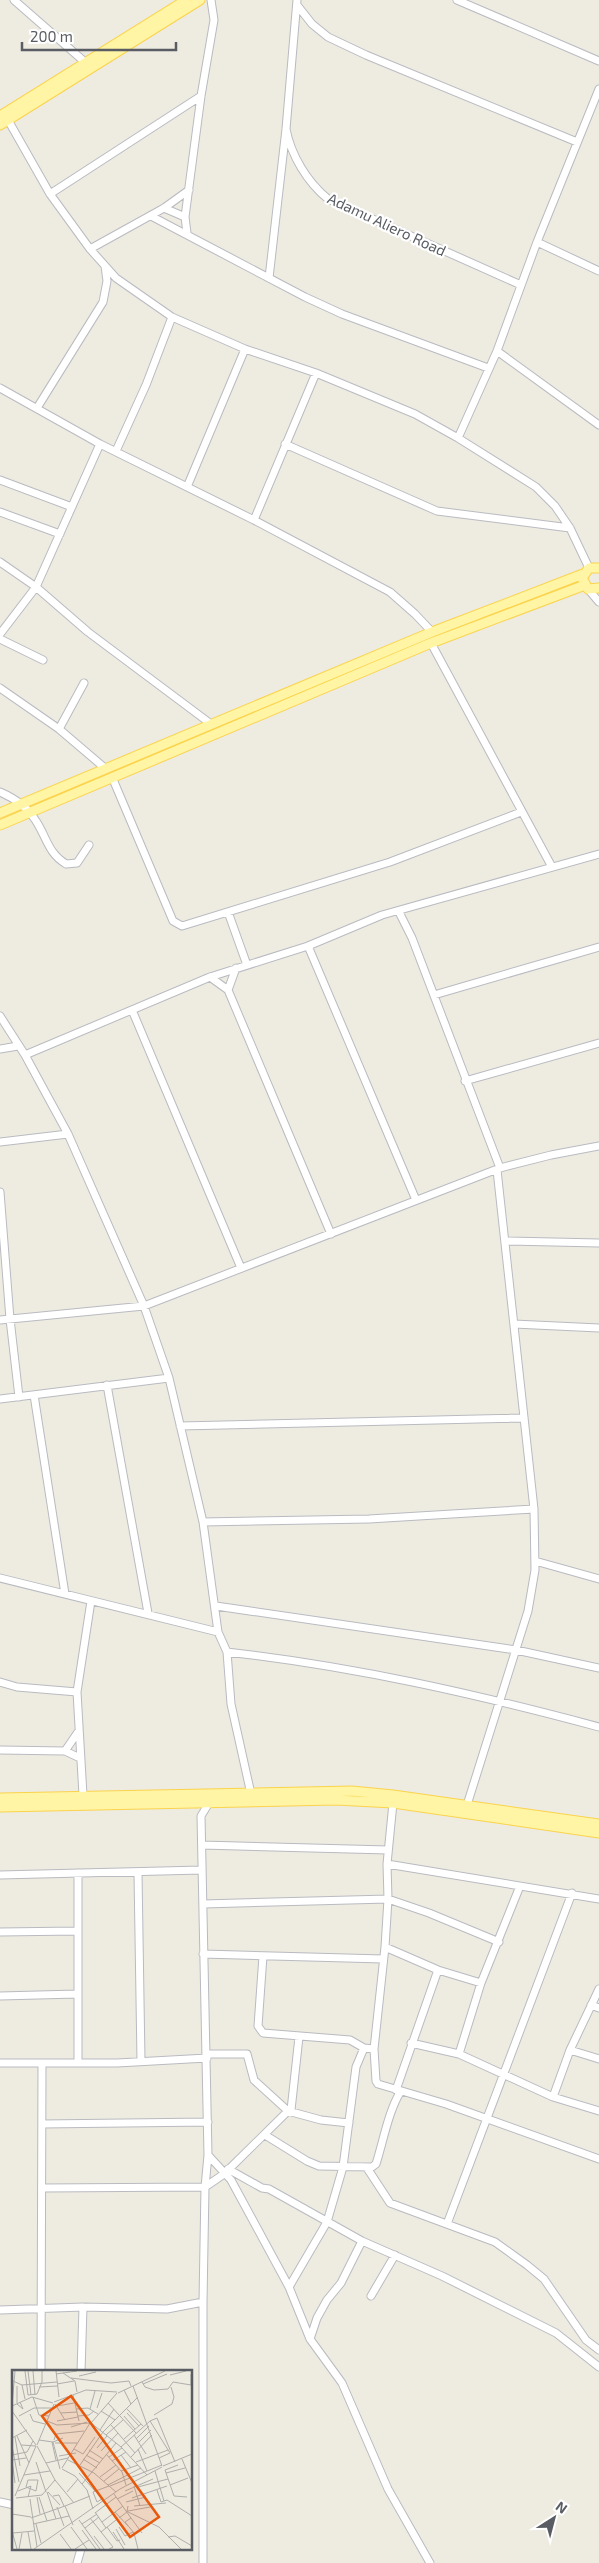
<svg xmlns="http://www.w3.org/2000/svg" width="599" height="2563" font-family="'Exo 2',sans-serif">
<rect width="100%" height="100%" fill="#eeebe1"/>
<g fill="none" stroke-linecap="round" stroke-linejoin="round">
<g stroke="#b9bbc1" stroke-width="9">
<path id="minor" d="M14,0L86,63
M457,0L599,61
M297,5L312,24L328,37L366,55L577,142
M8,120L50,194L90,249L116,278L172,317L245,349L316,373L415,414L458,438L536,487L555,506L570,528L589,568
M286,129C291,155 307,182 328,199L521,285
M50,194L201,96
M164,208L185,217
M151,216L305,297L342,314L488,368
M187,233L185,217L201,96L214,20L211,0
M537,242L599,271
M90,249L164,208L189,190
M269,278L286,129L297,0
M497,351L599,425
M0,388L100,444L254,520L390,592L415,614L432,632
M37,408L103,302L107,281L105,266
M458,438L497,351L537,242L599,89
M285,444L437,511L570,528
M116,451L146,385L172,317
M0,480L72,507
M187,487L245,349
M0,512L60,534
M254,520L316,373
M0,562L36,587L88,632L211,724
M588,589L599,602
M0,634L36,587L100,444
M0,639L43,660
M431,643L552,867
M0,688L59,729L106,769
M59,729L84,683
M112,777L173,921L182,926L390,862L521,812
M0,792C14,798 28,808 36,821C47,838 48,853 66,864L77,863L89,845
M228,912L247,965
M399,912L412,938L500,1168
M308,946L416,1200
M210,977L228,990L331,1234
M228,990L236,968
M434,995L599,947
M132,1010L241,1268
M0,1016L25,1055L68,1134L144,1306L169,1378L203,1522L218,1632L227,1652L231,1704L251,1794
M0,1049L18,1046
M25,1055L210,977L308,946L382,915L599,854
M465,1081L599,1043
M0,1142L68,1134
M0,1192L10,1319L19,1397
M505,1241L599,1243
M0,1320L144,1306L500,1168L551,1155L599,1146
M514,1324L599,1328
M107,1385L148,1613
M34,1395L65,1594
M0,1399L169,1378
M180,1426L524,1418
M203,1522L369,1519L534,1509
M535,1561L599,1579
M0,1578L218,1632
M216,1606L516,1650L599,1668
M227,1652C353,1666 476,1694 599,1727
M0,1682L17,1687L77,1692
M0,1750L65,1751L80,1758
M65,1751L78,1732
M83,1795L77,1692L91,1601
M209,1803L201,1816L208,2155L231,2180L289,2287L310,2339L342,2383L388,2489L430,2563
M393,1803L387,1864L388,1899L385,1947L374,2049L376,2081L378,2084L446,2104L599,2159
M467,1805L528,1611L535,1570L534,1509L497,1170
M202,1845L388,1850
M387,1864L599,1899
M78,1873V2063
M138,1873L141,2061
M0,1875L202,1870
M203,1904L388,1899L429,1913L499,1942
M0,1932L77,1931
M385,1947L438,1970L481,1983
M203,1954L383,1959
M263,1956L258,2026L263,2033L350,2040L364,2048L374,2049
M0,1996L77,1994
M591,2005L599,2008
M411,2043L459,2054L553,2097L599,2111
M570,2050L599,2059
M207,2054H247L254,2080L288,2111L321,2120L349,2123
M459,2054L481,1983L520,1886
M0,2063H117L207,2058
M396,2090L438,1970
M553,2097L570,2050L599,1989
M291,2110L299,2037
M42,2124L208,2122
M265,2135L307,2161L319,2166L372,2167L376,2164C383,2142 389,2109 401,2091
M367,2168L390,2203L495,2242L527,2265L544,2279L586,2340L599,2350
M228,2169L262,2188L269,2189L362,2241L442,2276L556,2333L599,2367
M42,2188L205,2187L224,2174L288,2111
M447,2224L572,1893
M289,2287L327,2222L343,2167L356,2067L364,2048
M371,2296L395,2255
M0,2310L83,2307
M310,2339L317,2318L327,2300L341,2283L362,2241
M41,2372L42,2063
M81,2372L83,2307L167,2309L203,2302L205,2187L208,2155
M0,2502L14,2505
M77,2563L81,2549
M203,2563V2302"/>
</g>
<g stroke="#fbd34d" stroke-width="11">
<path id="major" d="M0,116L186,0
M0,125L200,0
M599,568H589L582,578L588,589L599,588
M0,813L432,632L583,574
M0,825L431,643L585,585
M0,1798L352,1791L393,1795L599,1824
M0,1807L336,1800L393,1803L599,1833"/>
</g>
<use href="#minor" stroke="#fff" stroke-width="7"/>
<use href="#major" stroke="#fff5a4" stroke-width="9"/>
</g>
<g text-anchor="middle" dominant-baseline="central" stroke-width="4.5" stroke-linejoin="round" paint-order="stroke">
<g font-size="15" fill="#595d63" stroke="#fff">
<text transform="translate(387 224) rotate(25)">Adamu Aliero Road</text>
</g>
</g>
<g transform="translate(12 2370)">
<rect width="180" height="180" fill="#eeebe1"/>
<path fill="none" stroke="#aeaeab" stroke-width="1" d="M13,1L16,25M16,1L19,25M21,1L23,25M44,1L47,27M51,3L63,11L65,22M44,4L65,1M158,5L174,1M67,6L84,2M59,8L99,13L117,11L119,16M1,11L10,15L13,29M130,12L133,17L142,20L156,19L161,12M161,12L179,15V4M45,14L62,11M131,14L155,4M10,15L45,12M121,16L150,96M27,17L46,16M112,20L119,34M106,23L153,1M16,25L25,24L30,12V1M61,25L67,51M21,27L27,45L37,46M42,32L74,20L105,22M5,33V16M96,33L108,46M5,34L11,39L8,32M43,34L53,50M0,35L3,1M0,36L20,27L41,33M45,36L62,33M85,38L90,23M64,39L76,38L86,44M78,39L83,21M115,39L131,56M0,41L24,75M89,41L103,50M49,43L65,42M115,43L127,56M18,44L21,51L33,54M142,45L160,34L162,27L159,17M7,46L22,38H40M66,46L77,45L82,41M108,46L124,63M112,46L123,59M35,51L45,55L78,53M45,51L66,47M138,51L145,48L163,92M79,53L109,77L135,105M79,53L105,23M99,55L123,83M59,57L75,52M88,60L102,39M94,65L111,50M122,65L134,84M5,66L17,93M3,67L8,96M0,68L15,60M112,69L129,54M124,69L137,56M27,70L41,72L51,68M42,70L44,64L72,61M40,72L44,90M41,72L48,99M127,72L139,60M43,73H65M9,75L24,76M25,75L42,34M0,76L4,97M25,76L43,110M109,77L138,51L158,83L147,88M85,78L95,66M62,79L71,84L83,67M126,79L135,101M77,80L91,89M89,81L106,63M94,84L110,102L114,115M0,85L15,82L21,71M74,85L88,93M109,85L119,98M47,86L64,83M97,87L110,78M119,87L140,65M71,89L85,98M170,89L180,113M56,90L82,103L104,122M100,91L114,82M24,92L34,122M124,92L156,80M34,93L56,88M68,95L91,62L126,27M166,95L153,100L162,126L175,127M151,96L180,84M4,97L7,112M1,98L0,90L14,88M1,98L3,113M50,98L78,53M50,99L63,106L75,120L81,139M109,101L126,95M143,101L152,131M67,103L83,121M154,103L173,98M12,105L38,101M88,107L104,95M43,110L62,133M92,111L107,99M70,114L104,73M96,115L129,98M158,115L176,108M98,116L150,95M122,116L128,136M14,117L24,121L26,110M14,117L16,110H26M126,117L156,109M145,120L149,132L155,130L180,146M6,121L19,116L16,127M113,121L141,109M35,122L44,149M36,122L48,135M55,122L66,109M81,122L85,132L90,129M81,122L97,116M102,124L114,141L147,157L169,179M3,126L24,76M41,126L47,125L52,136M25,127L28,144M27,127L35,151M4,128L30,125L43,110M120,128L155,116M18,129L25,177M105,129L121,121M114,132L134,127M122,136L154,133M45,137L52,156M114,141L119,148L113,152L122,163L126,179M116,141L138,137M83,142L94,158M103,142L116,156M83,143L104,127M0,144L19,147M19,148L53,136M78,148L101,177L97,179M107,148L115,142L116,136M119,148L130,163M67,150L88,179M90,152L111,136M21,154L57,146M24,154L29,173M70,154L85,144M61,155L53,136L78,126M59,157L75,179M95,157L105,171L108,170M107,157L113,166L121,162M73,158L87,147M104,159L113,175M70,160L84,179M0,161L5,179M16,162L19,179M89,162L104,150M101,162L112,179M1,163L22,161M48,164L59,179M82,166L92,179M156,167L163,166L180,176M7,179L10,163M22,179L108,119L150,97M63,179L77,170"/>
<path fill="#e8590c" fill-opacity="0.15" stroke="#e8590c" stroke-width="2.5" d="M59,26L147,147L118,167L30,46Z"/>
<rect width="180" height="180" fill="none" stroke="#595d63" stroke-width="2.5"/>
</g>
<g transform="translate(554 2518) rotate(36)" stroke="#ffffff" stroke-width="4" paint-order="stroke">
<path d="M0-4L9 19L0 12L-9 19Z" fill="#595d63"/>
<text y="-8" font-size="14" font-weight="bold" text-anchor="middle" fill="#595d63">N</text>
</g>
<path d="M22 42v8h154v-8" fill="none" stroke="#595d63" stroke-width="2.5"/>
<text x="30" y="42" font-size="15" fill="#595d63" stroke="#ffffff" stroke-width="4" paint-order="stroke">200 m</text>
</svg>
